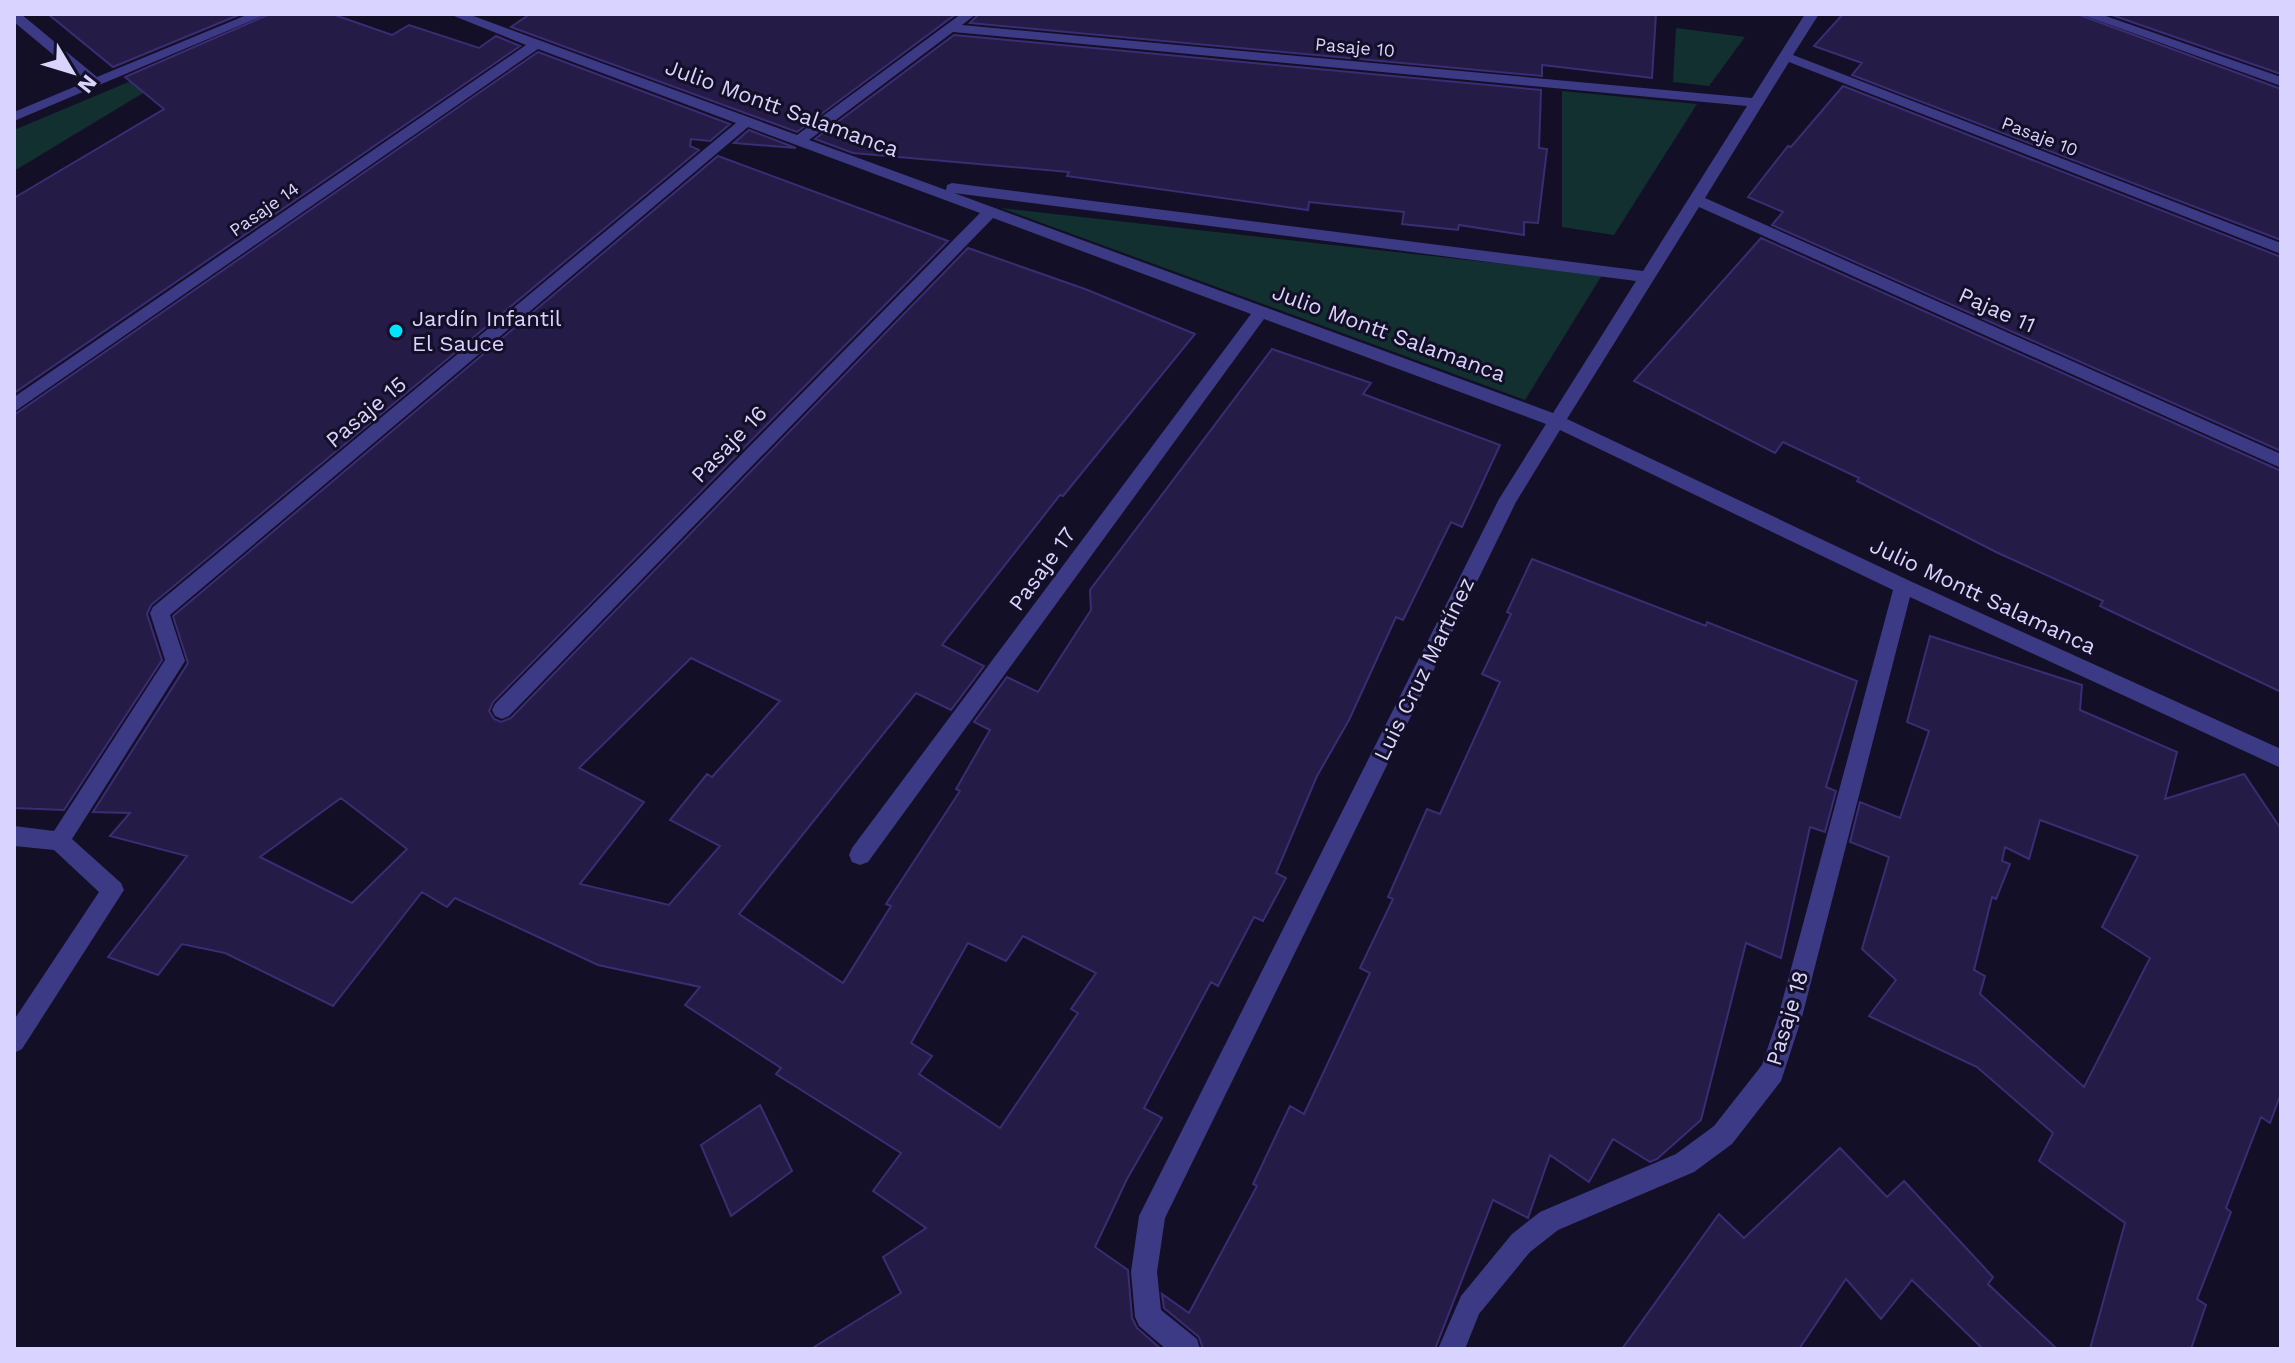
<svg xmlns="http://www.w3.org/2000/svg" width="2295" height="1363" font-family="'Work Sans',sans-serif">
<rect width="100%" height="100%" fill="#130f26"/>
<path fill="#12302f" d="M1676,28L1745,37L1709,86L1673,82Z
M236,37L14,171V130Z
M1562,91L1697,104L1614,235L1562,227Z
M1001,208L1602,275L1525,400Z"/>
<path fill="#241b47" stroke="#3b2d73" stroke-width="2" fill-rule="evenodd" d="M48,14H241L113,67Z
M270,14H332L392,35L409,25L479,48L496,36L520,46L14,393V198L164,109L125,77Z
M530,14H956L797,132L511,27Z
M979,14H1656L1652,78L1542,65V76L970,23Z
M1843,14H2077L2281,89V240L1852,75L1862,63L1814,46Z
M2109,14H2281V74Z
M954,35L1541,90L1539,148L1547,149L1538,223L1524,222V235L1459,225L1458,230L1402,224L1404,212L1309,202L1308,210L1067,176L1069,172L853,153L815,139Z
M538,52L730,124L710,141L691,139L690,146L699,150L151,605L147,614L162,660L64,810L14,808V415Z
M1843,86L2281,257V451L1772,225L1783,212L1748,197L1788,146L1791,147Z
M749,130L796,148L734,143Z
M718,156L948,241L493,702L489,711L494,719L501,722L511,718L968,248L1085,289L1195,334L1063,496L1060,495L942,645L984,666L951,710L916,693L739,914L843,983L891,906L886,904L960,791L956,789L990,730L974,722L1007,677L1038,692L1091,610L1090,590L1272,349L1371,383L1363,394L1500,445L1462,527L1451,522L1403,620L1396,617L1349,720L1317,776L1276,873L1286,878L1263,921L1254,917L1218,986L1211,982L1144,1108L1162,1118L1127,1179L1095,1247L1128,1270L1132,1318L1137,1328L1161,1349H811L901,1293L883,1257L926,1228L873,1191L901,1153L776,1074L781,1068L685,1005L700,987L598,965L455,898L447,907L422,892L333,1006L225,953L182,944L158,975L108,957L187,856L110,836L130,813L93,812L188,663L173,616ZM691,658L780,701L712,777L707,774L670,820L720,846L669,905L580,884L644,802L579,768ZM341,798L407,849L352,903L260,857ZM1023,936L1096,973L1071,1009L1078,1013L1000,1128L919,1074L932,1056L911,1043L968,943L1006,961Z
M1761,238L2281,471V692L2100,606L2103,601L1996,552L1857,481L1859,478L1783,442L1775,453L1634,381Z
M1532,559L1706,626L1707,622L1857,681L1826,787L1836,791L1825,832L1810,827L1781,958L1746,943L1701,1120L1657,1159L1650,1162L1613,1139L1589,1182L1550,1155L1528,1218L1493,1200L1435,1349H1203L1199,1337L1164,1308L1162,1294L1189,1313L1257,1186L1253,1184L1290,1106L1304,1114L1370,973L1360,968L1393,899L1388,897L1427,809L1440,814L1500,682L1482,674L1511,614L1507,612Z
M1930,636L2082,685L2080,710L2177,752L2165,799L2244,774L2281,829V1093L2270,1123L2261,1117L2226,1208L2231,1212L2197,1299L2206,1305L2191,1349H2090L2125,1223L2039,1161L2053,1133L1977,1067L1869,1016L1896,980L1862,949L1889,857L1850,842L1860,802L1900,818L1929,731L1907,722ZM2040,820L2138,856L2102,927L2150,958L2084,1087L1980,994L1985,976L1974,970L1992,897L1996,899L2010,864L2002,861L2005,847L2029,859Z
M760,1105L792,1171L731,1216L701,1145Z
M1840,1148L1887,1197L1904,1181L1993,1277L1988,1284L2057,1349H1983L1912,1280L1881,1319L1846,1279L1799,1349H1622L1719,1214L1744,1238Z"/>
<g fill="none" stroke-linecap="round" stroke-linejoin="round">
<path fill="#3d3a85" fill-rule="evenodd" d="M14,14H21L97,77L249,14H267L14,121V112L86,82L14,22Z
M449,14H468L797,135L961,14H976L962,25L1752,98L1805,14H1819L1793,55L2281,243V254L1789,62L1705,198L2281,454V468L1699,207L1567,419L1910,581L2281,749V768L1910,597L1802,1017L1781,1081L1732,1144L1694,1172L1558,1230L1530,1252L1479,1314L1465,1349H1438L1461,1296L1512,1234L1540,1212L1676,1154L1714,1126L1762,1065L1778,1017L1893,590L1560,430L1516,502L1165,1218L1157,1272L1161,1310L1197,1339L1200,1349H1166L1139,1326L1135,1317L1131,1272L1139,1216L1499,499L1546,424L1264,319L868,862L860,865L852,862L849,855L852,848L1251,314L993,218L509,716L502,719L495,716L492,710L495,704L980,213L748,127L170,615L185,661L72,839L121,883L124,890L22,1049L14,1053V1020L99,892L54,850L14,846V826L54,831L165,660L150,613L153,607L736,123L538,49L14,412V397L526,45ZM953,32L1747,106L1643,271L952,183L947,185L946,190L809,140ZM954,193L1636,281L1553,413Z
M2080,14H2100L2281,77V86Z"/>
</g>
<circle fill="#00e5ff" stroke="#130f26" stroke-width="3" cx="396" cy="331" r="8"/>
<g text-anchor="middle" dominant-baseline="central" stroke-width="6" stroke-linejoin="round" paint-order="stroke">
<g font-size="18" fill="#d9d4ff" stroke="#130f26">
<text transform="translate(1355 47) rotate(5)">Pasaje 10</text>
<text transform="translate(2040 136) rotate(21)">Pasaje 10</text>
<text transform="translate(264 209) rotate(-35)">Pasaje 14</text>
</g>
<g font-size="22" fill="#d9d4ff" stroke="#130f26">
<text transform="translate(782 108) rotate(20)">Julio Montt Salamanca</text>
<text transform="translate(1997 310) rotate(24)">Pajae 11</text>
<text transform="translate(1389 333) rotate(20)">Julio Montt Salamanca</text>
<text transform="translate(366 412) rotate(-40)">Pasaje 15</text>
<text transform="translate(729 444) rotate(-46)">Pasaje 16</text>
<text transform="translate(1042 569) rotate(-54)">Pasaje 17</text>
<text transform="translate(1983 596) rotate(25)">Julio Montt Salamanca</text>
<text transform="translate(1424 669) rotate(-64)">Luis Cruz Martínez</text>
<text transform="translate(1787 1018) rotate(-73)">Pasaje 18</text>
</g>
<g font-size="22" fill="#d9d4ff" stroke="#130f26" text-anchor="start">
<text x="412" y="318">Jardín Infantil<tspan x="412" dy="25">El Sauce</tspan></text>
</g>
</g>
<rect width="2295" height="1363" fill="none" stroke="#d9d4ff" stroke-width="32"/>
<g transform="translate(72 72) rotate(128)" stroke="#130f26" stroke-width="6" paint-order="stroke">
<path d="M0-6L14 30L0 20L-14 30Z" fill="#d9d4ff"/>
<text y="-12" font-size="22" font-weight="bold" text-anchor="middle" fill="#d9d4ff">N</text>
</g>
</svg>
